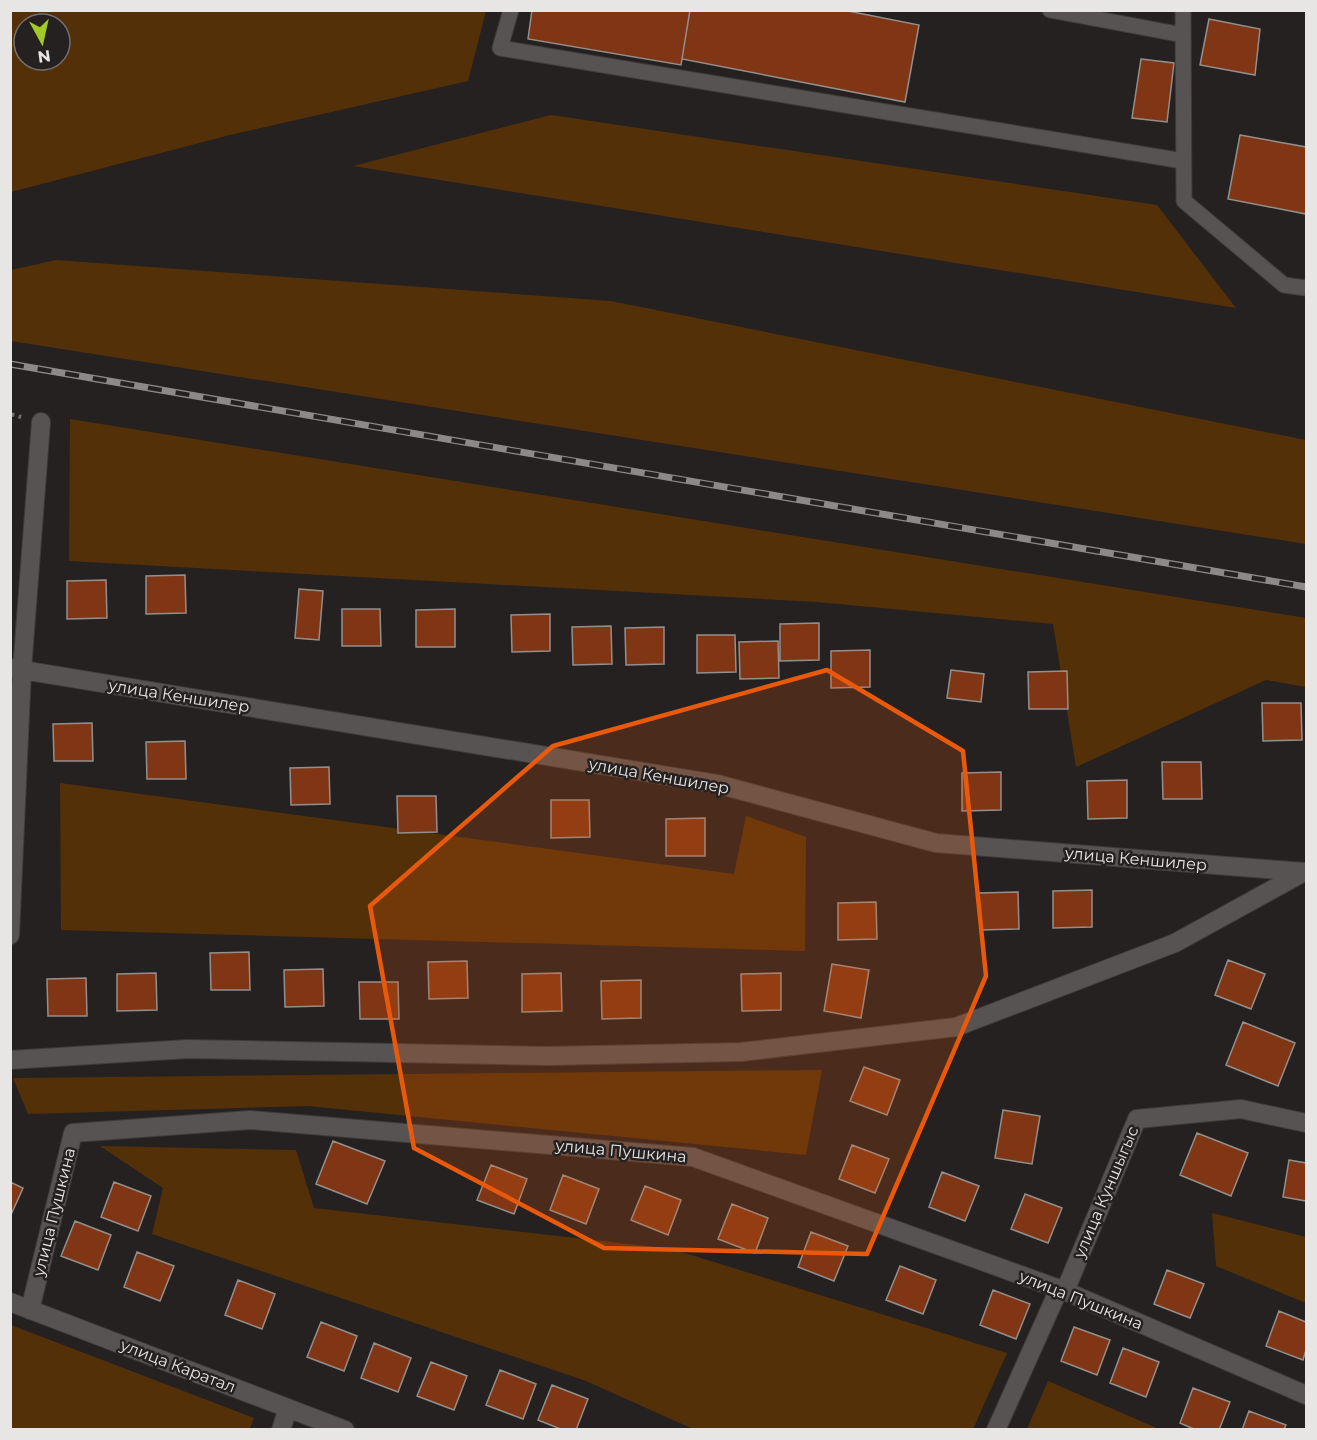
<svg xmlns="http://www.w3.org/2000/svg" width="1317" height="1440" font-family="Montserrat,sans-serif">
<rect width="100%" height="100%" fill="#252121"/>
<path fill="#543009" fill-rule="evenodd" d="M11,10H486V11L468,81L230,135L11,192ZM24,24H60V60H24Z
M551,115L1157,205L1236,308L353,166Z
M56,260L611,301L1306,440V544L11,341V270Z
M70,419L1306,618V687L1266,680L1076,767L1053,624L817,602L69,561Z
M60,783L734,874L746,816L806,837L805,951L61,930Z
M822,1070L806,1155L308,1106L28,1114L13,1078Z
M100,1146L296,1150L314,1208L672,1249L1007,1353L973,1429H693L586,1381L152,1234L163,1188Z
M1212,1213L1306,1237V1303L1216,1266Z
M10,1325H11L254,1418L249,1430L11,1429Z
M1048,1381L1159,1429H1027Z"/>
<path fill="#803614" stroke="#938f8d" stroke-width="1.5" d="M532,10H690L681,65L528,39Z
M690,10H843L919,25L905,102L682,59Z
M1209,19L1260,29L1255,75L1200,65Z
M1141,59L1174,63L1167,122L1132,118Z
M1240,135L1306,147V214L1228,199Z
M185,575L186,613L146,614V576Z
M106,580L107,618L67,619V581Z
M299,589L323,591L319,640L295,638Z
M342,609H380L381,646H342Z
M455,609V647H416V610Z
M550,614V651L512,652L511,615Z
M819,623V660L780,661V624Z
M611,626L612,664L573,665L572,627Z
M664,627V664L626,665L625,628Z
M697,635H735L736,672L697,673Z
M778,641L779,678L740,679L739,642Z
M870,650V687L831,688V651Z
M951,670L984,674L981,702L947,698Z
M1067,671L1068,709H1029L1028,672Z
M1262,703H1301L1302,740L1263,741Z
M92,723L93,761H54L53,724Z
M185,741L186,779H147L146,742Z
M1162,762H1201L1202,799H1163Z
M329,767L330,804L291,805L290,768Z
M1001,772V810L962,811V773Z
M1127,780V818L1088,819L1087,781Z
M397,796H436L437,832L398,833Z
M551,800H589L590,837L551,838Z
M705,818V856H666V819Z
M1092,890V927L1053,928V891Z
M1018,892L1019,929L980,930L979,893Z
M876,902L877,939L838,940V903Z
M249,952L250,990H211L210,953Z
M1228,960L1265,974L1251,1009L1215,995Z
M467,961L468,998L429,999L428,962Z
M832,964L869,970L861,1018L824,1011Z
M323,969L324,1006L285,1007L284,970Z
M156,973L157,1010L117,1011V974Z
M561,973L562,1011L522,1012V974Z
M781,973V1010L742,1011L741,974Z
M86,978L87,1016H48L47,979Z
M641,980V1018L602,1019L601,981Z
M359,982H398L399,1019H360Z
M1243,1022L1295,1043L1278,1086L1226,1065Z
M864,1067L900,1080L887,1115L850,1101Z
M1003,1110L1040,1116L1032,1164L995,1158Z
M1197,1133L1248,1153L1231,1196L1180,1175Z
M333,1141L385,1161L367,1204L316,1184Z
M852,1145L889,1159L875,1193L839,1179Z
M1289,1160L1306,1163V1201L1283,1197Z
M491,1165L527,1179L514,1214L477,1200Z
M942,1172L979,1186L965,1221L929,1207Z
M563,1175L599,1189L586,1224L550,1210Z
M10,1182L23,1188L10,1217Z
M114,1182L151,1196L138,1231L101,1217Z
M645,1186L681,1200L668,1235L631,1220Z
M1025,1194L1062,1208L1048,1243L1011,1229Z
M732,1204L768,1218L755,1253L718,1239Z
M75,1221L111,1235L98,1270L61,1256Z
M811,1232L848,1246L834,1281L798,1267Z
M137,1252L174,1266L160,1301L124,1287Z
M900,1266L936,1280L923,1314L886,1300Z
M1167,1270L1204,1284L1190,1318L1154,1304Z
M238,1280L275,1294L262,1329L225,1315Z
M993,1290L1030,1304L1016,1339L980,1325Z
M1279,1311L1306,1322V1350L1303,1360L1266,1346Z
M321,1322L357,1336L344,1371L307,1357Z
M1074,1327L1110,1340L1097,1375L1061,1361Z
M374,1343L411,1358L398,1392L361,1378Z
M1123,1348L1159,1362L1146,1397L1110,1383Z
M431,1362L467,1376L454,1410L417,1396Z
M500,1370L536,1384L523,1419L486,1405Z
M552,1385L588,1399L576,1430H563L538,1420Z
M1193,1388L1230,1402L1219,1430H1196L1180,1423Z
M1249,1411L1286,1425L1284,1430H1242Z"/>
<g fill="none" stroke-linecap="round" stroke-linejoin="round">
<g stroke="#3e3b3b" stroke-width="17">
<path id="service" d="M511,10L500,48L1183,161
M1050,10L1183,35
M1183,10L1184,201L1284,285L1306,288"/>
</g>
<g stroke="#3e3b3b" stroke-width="20">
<path id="minor" d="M10,668L717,784L936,843L1304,872
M10,935L22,670L41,422
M10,1060L188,1049L548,1056L741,1052L956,1027L1175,943L1304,872
M1065,1291L1137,1119L1241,1109L1306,1123
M10,1302L345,1430
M30,1310L73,1133L250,1120L693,1157L1065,1291L1306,1395
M281,1430L288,1408
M996,1430L1059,1289"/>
</g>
<path stroke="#777474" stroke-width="4" stroke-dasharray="4.5 4.5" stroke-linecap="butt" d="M10,414L21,417"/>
<use href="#service" stroke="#585353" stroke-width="15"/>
<use href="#minor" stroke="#585353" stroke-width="18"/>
<g stroke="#8d8989" stroke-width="7">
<path id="rail" d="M10,364L1306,587"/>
</g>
<use href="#rail" stroke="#252121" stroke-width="4.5" stroke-dasharray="14" stroke-linecap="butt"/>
</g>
<path fill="#e8590c" fill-opacity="0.2" stroke="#e8590c" stroke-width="4.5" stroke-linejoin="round" d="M827,670L963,751L986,976L867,1254L604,1248L414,1148L370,906L553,746Z"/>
<g text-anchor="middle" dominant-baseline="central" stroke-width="5" stroke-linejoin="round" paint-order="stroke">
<g font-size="16" fill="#e8e5e5" stroke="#252121">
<text transform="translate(179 696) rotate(9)">улица Кеншилер</text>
<text transform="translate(659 776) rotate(10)">улица Кеншилер</text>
<text transform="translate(1136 859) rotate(5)">улица Кеншилер</text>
<text transform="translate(621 1151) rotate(5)">улица Пушкина</text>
<text transform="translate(1106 1192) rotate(-67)">улица Куншыгыс</text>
<text transform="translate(54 1212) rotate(-76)">улица Пушкина</text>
<text transform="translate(1081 1300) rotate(22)">улица Пушкина</text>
<text transform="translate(178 1366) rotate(21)">улица Каратал</text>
</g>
</g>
<rect width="1317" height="1440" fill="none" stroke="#e8e5e5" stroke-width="24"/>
<g transform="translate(42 42) rotate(172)"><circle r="28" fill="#252121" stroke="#736f6f" stroke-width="1.5"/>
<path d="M0-4.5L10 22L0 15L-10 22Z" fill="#a3c926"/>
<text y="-9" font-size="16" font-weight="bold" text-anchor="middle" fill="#e8e5e5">N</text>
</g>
</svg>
